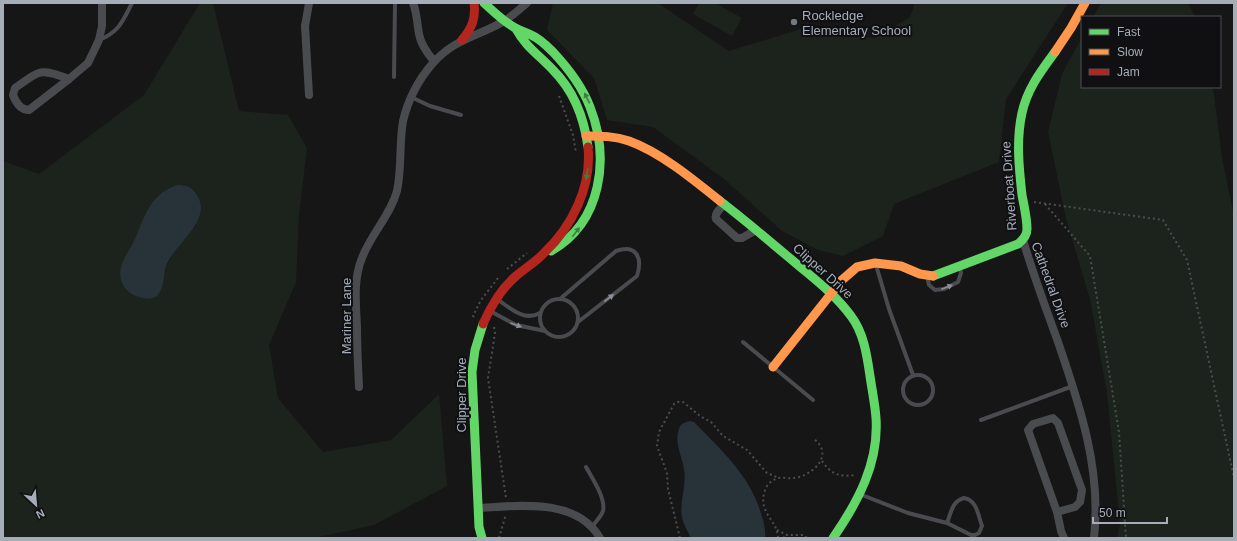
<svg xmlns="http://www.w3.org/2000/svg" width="1237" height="541" font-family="Helvetica,sans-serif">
<rect width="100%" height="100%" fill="#161616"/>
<path fill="#1b231c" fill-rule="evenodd" d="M200,3H213L239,111L288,115L307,148L299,215L296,282L269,345L278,398L323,452L391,440L439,394L447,486L374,525L314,538H3V161L39,174L144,95ZM177,185L196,225C184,239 168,254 165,273L123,286L121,269L127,255L132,247L147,210L158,195Z
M553,3H658L729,51L804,28L834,35L875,38L910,17L915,3H1068L1006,99L999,162L894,204L883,236L843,256L818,250L782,231L724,179L653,127L607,120L594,78L547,30Z
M699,3H715L742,18L732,36L693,14Z
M1101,3H1188L1195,17H1093Z
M1082,37V87H1213L1222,158L1234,216V538H1117L1120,524L1107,393L1090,299L1066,219L1048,132L1062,74Z"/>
<path fill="#283339" d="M177,185C186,185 192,187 197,195C213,220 175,244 167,264C162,276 166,285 157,296C150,300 144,299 136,296C123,291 117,278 122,264C125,255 131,248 135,239C141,225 146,207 158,196C163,191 170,188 177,185Z
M690,421L694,422C721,450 752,477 762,517C764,523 766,531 765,538H691C688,532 684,525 682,518C679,502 687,485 684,469C682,456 674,442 679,429C680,424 685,422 690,421Z"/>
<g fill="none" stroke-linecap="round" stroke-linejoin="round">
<path stroke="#4b4d50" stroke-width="2" stroke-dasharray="2 3" stroke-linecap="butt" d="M559,96L573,135L576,153
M1034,202L1163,220L1187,260L1234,478
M1045,204L1090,256L1119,432L1126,538
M507,269L527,253
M474,317L473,316L481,300L498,278
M494,327L495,333L488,378L506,498
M822,461C832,475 839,477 856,475
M777,530L787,535H804L807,538
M499,538L506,514
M680,538L668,489L667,473L657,446L659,432L674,404L678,402H683L700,416L711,422L723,436L747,450L767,473L779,478
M778,538C778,520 757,513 765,490C767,484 773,479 779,478C784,477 789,479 794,478C812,476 835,455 814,439
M783,538L787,535"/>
<path stroke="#494b4f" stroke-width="4" d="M99,40C119,32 123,21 132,3
M394,77L395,3
M411,97L430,106L461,115
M876,265L889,309L913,375
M927,276L929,285L935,290L944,289L958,282L961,273L960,267
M540 318a19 19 0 1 1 38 0a19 19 0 1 1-38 0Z
M497,299C510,308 524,322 540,313
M560,299L616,251C636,244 643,257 637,276L578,322
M490,311L516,325L545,331
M743,342L813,400
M903 390a15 15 0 1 1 30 0a15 15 0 1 1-30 0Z
M981,420L1073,386
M586,467C592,478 606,498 603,511C601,517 595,522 592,527
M862,495L908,513L947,523
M964,498C977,500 978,515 982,526L979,533L975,535H971L947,523C951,513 952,501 964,498Z"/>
<path stroke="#494b4f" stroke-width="8" d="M309,3L305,26L309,95
M413,3C417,13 417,23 419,34C421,45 427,53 434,61
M69,79C39,68 41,70 15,88L13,95C16,103 21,110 29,110L69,79L88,63L99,40L102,26V3
M725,204C720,209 714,213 716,219L737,238H742L756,230
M1023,240C1033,274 1045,306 1057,339C1079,403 1102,469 1094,538
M359,387C358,367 357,347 357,327C356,303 353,280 362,258C371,234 390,216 397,191C402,168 399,144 403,121C408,100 419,79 433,63C455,38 480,36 506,20C513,15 520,9 527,3
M478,508C517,506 576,497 600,538
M1057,512L1075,507L1080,502L1082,490L1058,423L1053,418L1033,424L1028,430L1057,512L1061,531L1064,538"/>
<path stroke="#63d668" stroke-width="9" d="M484,3C493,11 502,20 512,26C518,30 525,32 531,35C539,38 547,46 553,52C568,68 582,86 590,107C610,158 602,222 551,251
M516,29C525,46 540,56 553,70C574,91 584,117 588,147
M720,201C745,220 768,240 792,260C813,278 835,294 851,316C864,333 867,356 870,376C872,390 875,404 876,418C879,463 858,502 833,538
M933,276L1018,244C1023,240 1027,235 1027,229C1027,218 1024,206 1022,195C1019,168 1016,140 1022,113C1027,89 1041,71 1055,52
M482,538L479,527L472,372L475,350L483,324"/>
<path stroke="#ff974d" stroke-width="9" d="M1055,52L1071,28L1085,3
M586,136C601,136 615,136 629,141C660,152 694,180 720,201
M773,367L842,280L857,267L875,263L901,266L920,274L933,276"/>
<path stroke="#b3261e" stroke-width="9" d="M462,40C472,28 476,18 474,3
M483,324C491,306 501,289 516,276C525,268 536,262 544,253C572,227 592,186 588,147"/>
</g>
<defs><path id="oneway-solid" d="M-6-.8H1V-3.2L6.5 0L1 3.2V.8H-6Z"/></defs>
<g fill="#3e7d41">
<use href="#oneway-solid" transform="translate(587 98) rotate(-116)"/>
<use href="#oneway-solid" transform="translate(587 174) rotate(100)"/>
<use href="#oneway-solid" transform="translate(576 232) rotate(-52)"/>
</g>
<g fill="#899098">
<use href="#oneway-solid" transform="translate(947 287) rotate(-21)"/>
<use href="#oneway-solid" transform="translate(609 298) rotate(-38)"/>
<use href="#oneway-solid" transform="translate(516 325) rotate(20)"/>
</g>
<circle fill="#73787f" stroke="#101012" stroke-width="1.5" cx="794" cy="22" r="4"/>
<g text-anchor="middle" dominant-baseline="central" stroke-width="4" stroke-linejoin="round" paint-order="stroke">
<g font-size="13" fill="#a5adb8" stroke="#101012" text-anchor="start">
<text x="802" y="15">Rockledge<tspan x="802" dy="15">Elementary School</tspan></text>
</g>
<g font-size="13" fill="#a5adb8" stroke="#101012">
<text transform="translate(1009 186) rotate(-94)">Riverboat Drive</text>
<text transform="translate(823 271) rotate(42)">Clipper Drive</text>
<text transform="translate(1051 285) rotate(70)">Cathedral Drive</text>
<text transform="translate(346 316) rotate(-90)">Mariner Lane</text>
<text transform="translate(461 395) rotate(-90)">Clipper Drive</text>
</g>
</g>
<rect width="1237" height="541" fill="none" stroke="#a5adb8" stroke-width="8"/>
<rect x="1081" y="16" width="140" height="72" fill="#101012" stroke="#4c4f54"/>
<rect x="1089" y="29" width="20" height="6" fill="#63d668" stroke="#4c4f54"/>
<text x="1117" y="36" font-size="12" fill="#a5adb8">Fast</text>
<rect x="1089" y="49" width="20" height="6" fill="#ff974d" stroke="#4c4f54"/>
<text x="1117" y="56" font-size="12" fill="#a5adb8">Slow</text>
<rect x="1089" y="69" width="20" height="6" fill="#b3261e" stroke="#4c4f54"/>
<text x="1117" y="76" font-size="12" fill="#a5adb8">Jam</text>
<g transform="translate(36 505) rotate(154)" stroke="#101012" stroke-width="3" paint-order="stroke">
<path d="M0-3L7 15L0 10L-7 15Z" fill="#a5adb8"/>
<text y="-6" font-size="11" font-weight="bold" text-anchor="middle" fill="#a5adb8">N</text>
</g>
<path d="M1093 517v6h74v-6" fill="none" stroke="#a5adb8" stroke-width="2"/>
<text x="1099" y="517" font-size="12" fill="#a5adb8" stroke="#101012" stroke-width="3" paint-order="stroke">50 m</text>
</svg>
